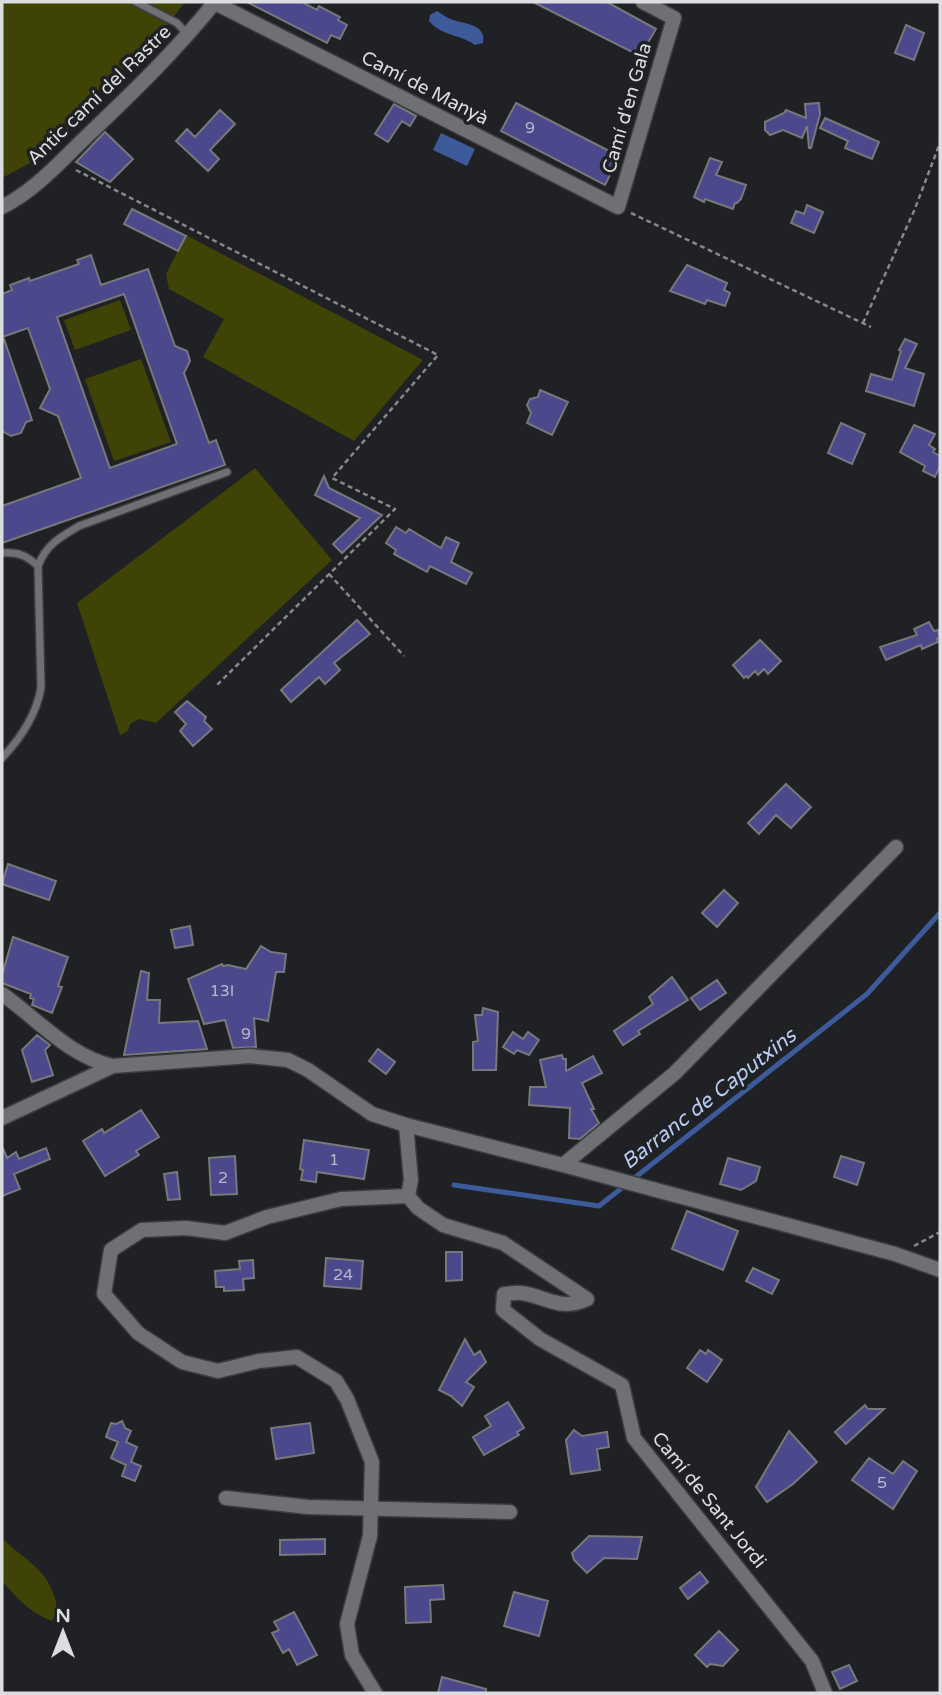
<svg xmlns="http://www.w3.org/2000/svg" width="942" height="1695" font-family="'Varela Round',sans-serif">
<rect width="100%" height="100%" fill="#202124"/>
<path fill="#3f4306" d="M2,2H185L150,48L97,91L56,143L30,163L2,178Z
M186,235L423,360L354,441L203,357L224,319L169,289L166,274Z
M120,300L131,330L75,350L64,320Z
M141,359L171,442L114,461L85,379Z
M255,468L332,560L156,723L139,719L130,724L128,731L120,735L77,603Z
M2,1538C28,1564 50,1568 58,1610L52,1621C30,1613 17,1598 2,1581Z"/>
<path fill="#3d5b9b" d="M437,11C442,14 447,18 453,20C466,24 487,25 483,43L475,45C460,34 441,36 429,21L430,15Z
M441,133L475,149L467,166L433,150Z"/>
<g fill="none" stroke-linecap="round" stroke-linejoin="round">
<path stroke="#3d5b9b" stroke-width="5" d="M454,1185L599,1206L867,994L940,913"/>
</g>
<path fill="#4c488c" stroke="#78787c" stroke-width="2" fill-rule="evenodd" d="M247,2H302L317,10L319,6L340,17L338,20L347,25L340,39L331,35L327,43Z
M533,2H607L656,29L640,56Z
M906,25L924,33L914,60L895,53Z
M516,103L611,152L609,155L618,159L605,185L501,131Z
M819,103L820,114L811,148H809L807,126L802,138L783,130L770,135L765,130V122L784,113L786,110L806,118L805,104Z
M394,104L416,116L410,126L402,121L388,142L375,134Z
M220,110L235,124L210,150L219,159L208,171L176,141L187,129L195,137Z
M825,118L879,142L872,159L845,148L848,141L820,128Z
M105,132L133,159L110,182L76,162Z
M710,158L722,162L716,175L746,185L741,199L737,203H735L733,209L705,199L704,202L694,197Z
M807,205L823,212L814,233L791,223L796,211L804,214Z
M132,209L186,236L178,251L124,224Z
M91,255L101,285L148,269L175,346L187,351L190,361L184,373L209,443L216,440L225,465L2,543V506L81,478L58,416L40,408L50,389L28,328L2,337V294L12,290L10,285L29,278L30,281L79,264L77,260ZM124,294L177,444L110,468L57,317Z
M687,265L727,283L724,290L730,293L725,306L707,300L705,304L670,291Z
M4,339L32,420L26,422L21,433L11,436L2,431V340Z
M905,339L917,344L905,368L924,374L914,406L866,391L871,374L892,380L901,351L899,350Z
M540,390L568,402L552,435L527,423L531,413L527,405L530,399L538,397Z
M841,423L865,434L852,464L828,453Z
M914,425L935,434L929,445L935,449L933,452L940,456V466L935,477L923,471L925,466L900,452Z
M324,476L329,488L382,515L342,553L333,544L360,518L315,495Z
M396,527L406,533L409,529L441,548L446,537L459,543L451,562L472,573L466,584L430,566L427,572L394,554L396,550L386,543Z
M357,620L370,634L334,663L340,670L325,684L319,677L291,702L281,690Z
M929,622L934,631L938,630L940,637L937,639L938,642L922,649L921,645L886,660L880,647L917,635L914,629Z
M760,640L781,661L768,674L764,669L758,675L755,671L748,678L746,676L744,678L733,665Z
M187,701L206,717L204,721L212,729L193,746L180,731L186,724L175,712Z
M786,784L811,807L791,828L776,815L759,834L748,823Z
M8,864L56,881L49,900L2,884Z
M724,890L738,903L717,927L702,913Z
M190,926L193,945L175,948L171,930Z
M13,937L68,957L58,986L62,987L52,1013L32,1005L34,999L30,998L31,994L2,983V975Z
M261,946L271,952L286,954L284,972H276L268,1021L254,1018L256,1047L233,1048L225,1020L204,1024L188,979L222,964L223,966L228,965L246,969Z
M141,971L149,973L147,1000H160L159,1023L198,1021L207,1049L124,1055Z
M672,977L688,1000L638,1031L640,1034L623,1045L614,1031L653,1004L649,997Z
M717,980L726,993L700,1010L691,998Z
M483,1008L498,1012L496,1070H473V1042L478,1041L475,1015H482Z
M513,1032L523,1039L528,1032L539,1040L529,1055L517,1050L514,1054L503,1047Z
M37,1035L50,1045L45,1050L53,1075L32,1082L22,1050Z
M378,1049L395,1062L386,1074L369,1061Z
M562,1055L563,1059H566V1071L593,1056L602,1073L582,1083L594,1109H591L599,1123L580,1139L569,1138L570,1108L529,1105L530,1087H546L540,1060Z
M141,1110L159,1137L136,1151L139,1155L105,1176L83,1141L102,1129L104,1133Z
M304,1140L369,1150L364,1179L317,1172L316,1182L301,1180L303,1170L300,1169Z
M2,1146L7,1158L16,1152L19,1159L46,1148L50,1159L14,1174L20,1189L2,1196Z
M235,1156L237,1194L211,1195L209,1158Z
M841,1156L864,1163L857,1185L834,1177Z
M728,1158L760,1167L756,1181L741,1190L720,1184Z
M177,1172L180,1199L168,1200L164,1174Z
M687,1211L738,1231L723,1270L672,1249Z
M446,1252H462V1280L446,1281Z
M326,1258L363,1261L361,1289L324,1286Z
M253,1260L254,1278L243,1279L244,1290L224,1291V1287H216L215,1271L240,1269L239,1261Z
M753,1268L779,1280L772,1294L746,1281Z
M465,1339L474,1355L480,1351L486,1362L466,1382L474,1387L462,1406L451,1396L439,1390Z
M700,1350L706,1354L708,1350L722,1360L707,1382L687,1368Z
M508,1402L524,1428L517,1432L519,1435L484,1455L473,1437L491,1426L485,1416Z
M865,1405L868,1409H884L846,1444L835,1432Z
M122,1421L125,1428L131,1431L126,1442L137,1447L131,1462L141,1466L135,1481L122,1476L126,1465L111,1458L118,1442L106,1437L111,1423L116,1424Z
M310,1423L314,1453L276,1459L271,1428Z
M574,1430L582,1436L607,1432L609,1447L597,1449L600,1470L571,1474L566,1440Z
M789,1431L817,1462L793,1484L767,1502L756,1487Z
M869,1458L893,1474L903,1461L917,1471L893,1509L852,1480Z
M589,1536L642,1537L637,1559L604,1558L587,1573L574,1560L572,1553Z
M325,1539V1554L280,1555V1540Z
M700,1572L708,1582L688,1599L680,1588Z
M443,1585L444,1599L430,1600L431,1622L406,1623L405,1587Z
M514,1592L548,1601L539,1636L504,1626Z
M294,1612L317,1655L297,1665L289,1649L283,1653L272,1633L279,1630L274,1622Z
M719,1631L738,1650L723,1666L710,1664L707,1667L695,1655Z
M849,1665L857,1681L840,1689L832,1672Z
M442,1677L486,1689V1693H438Z"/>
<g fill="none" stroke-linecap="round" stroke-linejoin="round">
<g stroke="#3c3d3f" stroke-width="10">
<path id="lane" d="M136,2L177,23L188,35
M2,553C18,552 26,555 38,566C46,545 60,537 79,526L227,472
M2,758C21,738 36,716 41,688L38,566"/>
</g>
<g stroke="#3c3d3f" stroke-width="17">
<path id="street" d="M215,3L618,207L674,18L643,2
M2,207C34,191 59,163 85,138C130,95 176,51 215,2
M2,994C38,1019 68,1056 113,1066L250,1056L288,1060L308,1070L372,1114L406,1125L563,1165L895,1254L940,1270
M2,1118L113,1066
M563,1165L675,1073L896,847
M408,1196L418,1208L443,1225L503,1243L587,1299C560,1312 546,1296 521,1293C516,1292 509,1294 504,1294L503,1310L540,1339L622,1385L634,1438L812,1661L825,1693
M226,1498L308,1507L510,1512
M375,1693L352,1655L347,1624L370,1536L372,1462L347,1399L336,1381L297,1357L259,1361L218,1371L182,1362L138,1333L104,1294L111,1250L142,1230L186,1228L225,1233L267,1217L341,1199L408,1196L411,1180L406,1125"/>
</g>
<path stroke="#87888b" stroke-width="2.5" stroke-dasharray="5 3.5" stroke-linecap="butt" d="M76,170L438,355L332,478L395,509L217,685
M631,213L871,327
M863,323L914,211L940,143
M329,574L404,656
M914,1246L940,1232"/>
<use href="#lane" stroke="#6e7073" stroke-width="7"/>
<use href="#street" stroke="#6e7073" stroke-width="14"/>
</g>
<g text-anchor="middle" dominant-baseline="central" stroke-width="7" stroke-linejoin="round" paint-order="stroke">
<g font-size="16" fill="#b8b8ca">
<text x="530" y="128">9</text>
<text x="222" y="991">13I</text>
<text x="246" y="1034">9</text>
<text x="334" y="1160">1</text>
<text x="223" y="1178">2</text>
<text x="343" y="1275">24</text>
<text x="882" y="1483">5</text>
</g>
<g font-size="19" fill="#dcdddf" stroke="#202124">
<text transform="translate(425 88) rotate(27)">Camí de Manyà</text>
<text transform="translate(99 95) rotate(-44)">Antic camí del Rastre</text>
<text transform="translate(627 108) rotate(-74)">Camí d'en Gala</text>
<text transform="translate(709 1500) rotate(51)">Camí de Sant Jordi</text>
</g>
<g font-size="21" font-style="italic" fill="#b8cbf0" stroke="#202124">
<text transform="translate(709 1099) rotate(-38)">Barranc de Caputxins</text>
</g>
</g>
<rect width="942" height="1695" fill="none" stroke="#dcdddf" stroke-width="7"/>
<g transform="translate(63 1632)" stroke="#202124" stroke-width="5" paint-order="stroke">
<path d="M0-5L12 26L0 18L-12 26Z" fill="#dcdddf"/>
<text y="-10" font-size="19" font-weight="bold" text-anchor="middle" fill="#dcdddf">N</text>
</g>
</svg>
